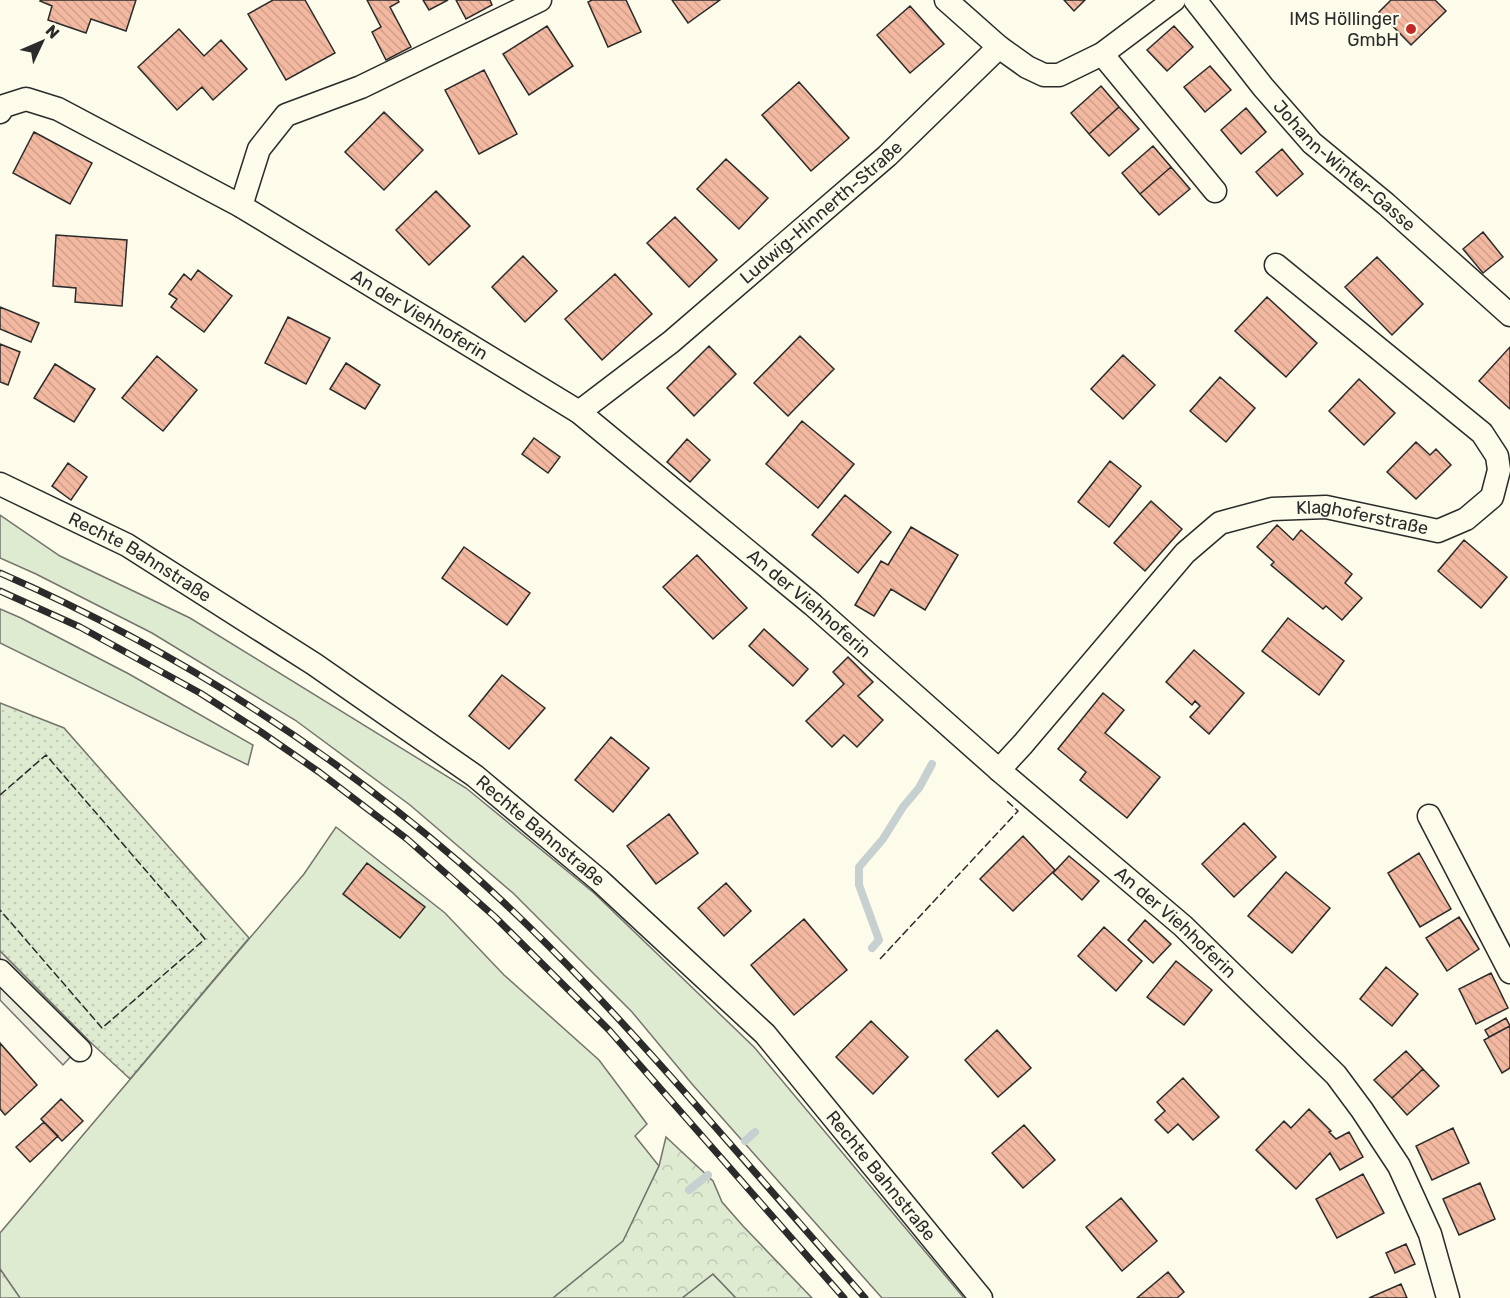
<svg xmlns="http://www.w3.org/2000/svg" width="1510" height="1298" font-family="Rubik,sans-serif">
<defs>
<pattern id="forest-crowns" width="20" height="18" patternUnits="userSpaceOnUse" patternTransform="scale(1.5)"><rect width="20" height="18" fill="#deebd1"/><path d="M2 6a3 3 0 1 1 6 0M12 15a3 3 0 1 1 6 0" fill="none" stroke="#bfcab4"/></pattern>
<pattern id="park-dots" width="8" height="8" patternUnits="userSpaceOnUse" patternTransform="scale(1.5)"><rect width="8" height="8" fill="#deebd1"/><path d="M2 2h.1M6 6h.1" fill="none" stroke="#bfcab4" stroke-width="1.8" stroke-linecap="round"/></pattern>
<pattern id="building-back-hatch" width="6" height="6" patternUnits="userSpaceOnUse" patternTransform="scale(1.5)"><rect width="6" height="6" fill="#f2b8a0"/><path d="M-1 5l2 2M0 0l6 6M5-1l2 2" fill="none" stroke="#d09e8a"/></pattern>
</defs>
<rect width="100%" height="100%" fill="#fdfbea"/>
<path fill="#deebd1" stroke="#74746e" stroke-width="1.5" d="M0,515L60,556L190,618L466,788L594,893L754,1047L964,1298H882L692,1084L632,1012L513,893L410,805L295,720L152,633L36,574L0,558Z
M0,609L21,618L129,674L253,745L248,765L0,643Z
M336,827L445,913L504,975L599,1060L647,1124L635,1136L659,1166L623,1242L553,1298H20L0,1269V1233L304,874Z
M713,1274L736,1298H682Z"/>
<path fill="url(#forest-crowns)" stroke="#74746e" stroke-width="1.5" d="M666,1137L713,1181L722,1202L743,1226L812,1298H736L713,1274L682,1298H553L623,1241L659,1166Z
M0,1269L20,1298H0Z"/>
<path fill="url(#park-dots)" stroke="#74746e" stroke-width="1.5" d="M0,703L64,728L249,938L130,1079L87,1039L0,951Z"/>
<path fill="#eceadb" stroke="#74746e" stroke-width="1.5" d="M0,951L87,1039L63,1065L0,1000Z"/>
<g fill="none" stroke-linecap="round" stroke-linejoin="round">
<path stroke="#c7d0d0" stroke-width="8" d="M872,948L879,940L859,885V867L883,839L903,807L919,788L932,764
M745,1141L755,1132
M689,1190L708,1175"/>
</g>
<path fill="url(#building-back-hatch)" stroke="#2b2b2b" stroke-width="1.5" d="M41,0H136L126,31L91,19L86,33L48,20L52,6L40,1Z
M273,0H305L335,53L286,80L248,14Z
M367,0H398L399,2L390,7L411,47L386,60L372,32L381,27Z
M423,0H448L429,10Z
M456,0H490L492,5L466,19Z
M592,0H626L641,32L608,47L588,2Z
M672,0H720L688,23Z
M1064,0H1085L1074,11Z
M1391,0H1435L1446,11L1411,45L1379,12Z
M910,6L944,44L910,73L877,35Z
M547,26L573,66L529,95L503,54Z
M1174,26L1193,47L1167,71L1147,50Z
M179,29L204,56L221,40L247,69L213,100L202,87L177,110L138,67Z
M1210,66L1231,90L1205,112L1184,87Z
M484,70L517,134L479,154L445,90Z
M799,82L849,138L811,171L762,115Z
M1101,86L1119,107L1089,134L1071,113Z
M1119,107L1139,129L1109,156L1089,134Z
M1246,108L1266,132L1241,154L1221,130Z
M384,112L423,150L384,190L345,152Z
M34,132L92,163L70,204L13,173Z
M1153,146L1171,167L1140,194L1122,173Z
M1282,149L1303,174L1277,196L1256,172Z
M726,159L768,198L739,229L697,189Z
M1171,167L1190,189L1159,215L1140,194Z
M436,191L470,226L429,265L396,230Z
M675,217L717,260L689,287L647,243Z
M1483,232L1503,257L1483,273L1463,249Z
M56,235L127,240L122,306L75,302L76,288L53,286Z
M523,256L557,291L525,322L492,287Z
M1377,257L1423,304L1392,335L1345,287Z
M198,270L232,296L204,332L171,307L177,299L169,294L184,274L191,280Z
M615,274L652,314L602,360L565,319Z
M1267,297L1317,343L1286,377L1235,331Z
M0,307L39,323L31,342L0,329Z
M288,317L330,338L306,384L265,363Z
M800,336L834,369L788,416L754,383Z
M0,344L20,352L8,385L0,382Z
M709,346L736,374L694,416L667,388Z
M1510,347V409L1479,381Z
M1123,355L1155,385L1123,419L1091,389Z
M157,356L197,390L163,431L122,398Z
M346,363L380,385L365,409L330,389Z
M55,364L95,389L74,422L34,398Z
M1220,377L1255,408L1226,442L1190,411Z
M1359,379L1395,413L1364,445L1329,411Z
M802,421L854,464L818,508L766,464Z
M534,438L560,457L548,473L522,454Z
M687,439L710,460L690,482L667,462Z
M1416,442L1430,455L1436,449L1451,465L1416,499L1387,472Z
M1110,461L1141,486L1109,527L1078,502Z
M68,463L87,477L71,500L52,486Z
M845,495L891,532L858,573L812,535Z
M1151,501L1182,529L1145,571L1114,543Z
M1277,525L1293,540L1301,530L1352,574L1345,583L1362,598L1342,620L1326,606L1323,609L1271,565L1274,562L1257,547Z
M911,527L958,555L925,610L891,589L874,616L855,605L881,561L888,565Z
M1464,540L1507,577L1481,608L1438,571Z
M464,547L530,593L507,625L442,578Z
M697,555L747,608L713,639L663,587Z
M1288,618L1344,661L1319,695L1262,651Z
M764,629L808,669L793,686L749,646Z
M1194,650L1244,693L1209,734L1190,717L1200,706L1195,701L1192,705L1166,682Z
M848,657L873,682L858,696L883,720L857,747L844,735L832,747L806,721L844,684L833,672Z
M502,675L545,708L509,749L469,716Z
M1103,693L1124,710L1105,733L1160,777L1127,818L1080,780L1086,772L1058,749Z
M611,737L649,768L613,812L575,780Z
M669,814L698,853L656,884L627,846Z
M1244,823L1276,857L1234,897L1202,864Z
M1023,836L1055,870L1013,911L980,879Z
M1419,853L1451,909L1420,927L1388,873Z
M1069,856L1099,881L1082,900L1053,873Z
M367,863L425,907L400,938L343,894Z
M1286,872L1330,908L1292,953L1248,916Z
M726,883L751,911L724,936L698,908Z
M1459,917L1479,949L1447,971L1426,938Z
M804,919L847,970L794,1015L751,965Z
M1145,920L1171,944L1153,963L1128,940Z
M1104,927L1142,961L1116,991L1078,956Z
M1176,961L1212,990L1184,1025L1147,997Z
M1386,967L1418,994L1392,1026L1360,999Z
M1491,973L1508,1008L1476,1024L1459,989Z
M1506,1018L1510,1026L1489,1037L1485,1030Z
M871,1021L908,1057L873,1094L836,1057Z
M1510,1026V1068L1502,1073L1484,1040Z
M997,1030L1031,1068L998,1097L965,1060Z
M0,1043L37,1085L5,1115L0,1109Z
M1406,1051L1423,1069L1392,1098L1374,1080Z
M1423,1069L1439,1086L1407,1115L1392,1098Z
M1183,1078L1219,1117L1193,1140L1178,1124L1168,1133L1155,1120L1165,1111L1157,1102Z
M61,1099L83,1121L62,1141L41,1119Z
M1309,1109L1331,1131L1329,1132L1336,1139L1349,1132L1363,1157L1340,1170L1330,1153L1296,1189L1256,1150L1284,1121L1291,1128Z
M44,1122L58,1136L30,1162L16,1147Z
M1024,1125L1055,1160L1023,1188L992,1153Z
M1453,1128L1469,1163L1432,1180L1416,1146Z
M1363,1174L1384,1213L1337,1238L1316,1199Z
M1480,1183L1495,1219L1459,1235L1443,1199Z
M1121,1198L1157,1241L1122,1271L1086,1227Z
M1406,1244L1415,1264L1395,1273L1386,1253Z
M1168,1272L1184,1292L1177,1298H1137Z
M1401,1284L1407,1298H1369Z"/>
<g fill="none" stroke-linecap="round" stroke-linejoin="round">
<g stroke="#2b2b2b" stroke-width="25">
<g id="minor">
<path id="s1" d="M1195,0L1263,87L1312,143L1386,204L1510,315"/>
<path d="M999,47L1027,67L1044,75H1059L1102,54L1174,0"/>
<path d="M1102,54L1215,191"/>
<path id="s2" d="M0,112L4,106L26,99L58,109L241,206L579,412L813,605L999,770L1183,926L1336,1075L1362,1110L1399,1166L1430,1234L1448,1298"/>
<path d="M241,206L259,149L286,115L361,87L540,0"/>
<path id="s3" d="M579,412L671,342L887,156L999,47L946,0"/>
<path id="s4" d="M0,484L127,545L314,664L475,776L599,880L765,1034L981,1298"/>
<path id="s5" d="M999,770L1023,744L1185,553L1220,523L1272,509L1326,507L1438,531L1466,519L1492,497L1499,470L1497,456L1482,433L1276,265"/>
<path d="M1429,816L1510,972"/>
<path d="M0,971L80,1050"/>
</g>
</g>
<use href="#minor" stroke="#fdfbea" stroke-width="22"/>
<g stroke="#2b2b2b" stroke-width="7">
<path id="rail" d="M0,573C167,646 321,743 459,862C550,941 631,1031 710,1121C762,1180 814,1239 865,1298
M0,591L80,627L200,693L261,732L319,772L407,839L495,917L609,1030L844,1298"/>
</g>
<use href="#rail" stroke="#fdfbea" stroke-width="4.5" stroke-dasharray="14" stroke-linecap="butt"/>
<path stroke="#2b2b2b" stroke-width="1.5" stroke-dasharray="8 3" stroke-linecap="butt" d="M0,795L46,755L205,939L102,1028L0,910
M880,959L1018,811L1007,801"/>
</g>
<circle fill="#c62828" stroke="#fdfbea" stroke-width="2" cx="1411" cy="29" r="6"/>
<g text-anchor="middle" dominant-baseline="central" stroke-width="4.5" stroke-linejoin="round" paint-order="stroke">
<g font-size="18" fill="#2b2b2b" stroke="#fdfbea" text-anchor="end">
<text x="1399" y="19">IMS Höllinger<tspan x="1399" dy="21">GmbH</tspan></text>
</g>
<g font-size="18" fill="#2b2b2b" stroke="#fdfbea">
<text stroke="none"><textPath href="#s1" startOffset="224">Johann-Winter-Gasse</textPath></text>
<text stroke="none"><textPath href="#s3" startOffset="314">Ludwig-Hinnerth-Straße</textPath></text>
<text stroke="none"><textPath href="#s2" startOffset="480">An der Viehhoferin</textPath></text>
<text stroke="none"><textPath href="#s5" startOffset="477">Klaghoferstraße</textPath></text>
<text stroke="none"><textPath href="#s4" startOffset="158">Rechte Bahnstraße</textPath></text>
<text stroke="none"><textPath href="#s2" startOffset="966">An der Viehhoferin</textPath></text>
<text stroke="none"><textPath href="#s4" startOffset="644">Rechte Bahnstraße</textPath></text>
<text stroke="none"><textPath href="#s2" startOffset="1452">An der Viehhoferin</textPath></text>
<text stroke="none"><textPath href="#s4" startOffset="1130">Rechte Bahnstraße</textPath></text>
</g>
</g>
<g transform="translate(42 42) rotate(46)" stroke="#fdfbea" stroke-width="4.5" paint-order="stroke">
<path d="M0-4.5L10 22L0 15L-10 22Z" fill="#2b2b2b"/>
<text y="-9" font-size="16" font-weight="bold" text-anchor="middle" fill="#2b2b2b">N</text>
</g>
</svg>
